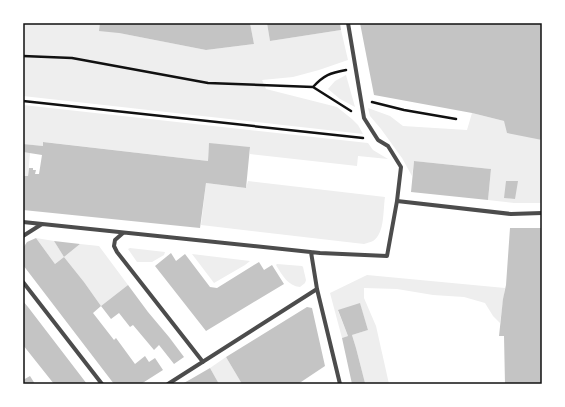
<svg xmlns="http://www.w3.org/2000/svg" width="565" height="407" font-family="Literata,serif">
<rect width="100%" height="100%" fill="#fff"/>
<path fill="#eee" d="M23,23H100L119,33L206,50L254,44L250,23H267L270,41L341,30L348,60L319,70L293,77L262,80L266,89L337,107L352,119L358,125L363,134L23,96Z
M346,75L355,107L340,99L328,89L335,81Z
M23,105L368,143L373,150L388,159L358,156L357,166L250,154V147L209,144L208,161L44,142L43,146L23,144Z
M368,108L390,116L403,126L467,130L472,113L504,121L542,140V203H514L488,200L491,169L414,161L412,176L402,158L381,129L370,116Z
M23,152L30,153L28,176H23Z
M248,181L385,197C383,209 385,234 373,241C371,242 367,243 364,244L201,225L206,183L246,188Z
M36,238L54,241L64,257L80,244L99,246L128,285L101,306L84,282L64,257L55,264Z
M130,248L165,252L164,255L152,262H137L128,249Z
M192,254L250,261L245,265L214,283Z
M277,264L302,266L303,267L306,280L305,283L300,287C288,286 282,275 276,265Z
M367,275L505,288L500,323L493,316L485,303L464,297L433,295L397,289L364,288V298L376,326L389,384H362L365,383L356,348L352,335L368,330L360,304L338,311L348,336L342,338L330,293Z
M226,357L242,384H219L210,368Z"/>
<path fill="#c4c4c4" d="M100,23H250L254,44L206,50L119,33L99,31Z
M267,23H340L341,30L270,41Z
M360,23H542V140L507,133L504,121L472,113L374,95Z
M43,142L208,161L209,143L250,147L246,188L206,183L200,228L23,210V176H28L29,168H33V170H36L35,174H39L42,155L23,152V144L43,146Z
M414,161L491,169L488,200L411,192Z
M506,181H518L515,199L504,198Z
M510,228H542V384H505L504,336H499L503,299L506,285Z
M36,238L55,264L64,257L54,241L80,244L64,257L84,282L101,306L93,313L114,340L116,338L135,364L145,356L149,362L155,358L163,370L141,384H114L23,265V248L27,242Z
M171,253L176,261L185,254L210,287L217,288L259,262L264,270L272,265L284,284L206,331L155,266Z
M128,285L148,312L169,337L184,357L174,364L159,345L154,350L133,325L130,327L119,313L111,319L101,306Z
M23,301L28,307L87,384H54L23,345Z
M360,303L368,330L352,335L356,348L365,383L352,384L342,338L348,336L338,310Z
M307,307L312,308L325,366L298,384H242L226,357Z
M210,368L219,384H182L191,379Z
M30,376L35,384H23V380Z"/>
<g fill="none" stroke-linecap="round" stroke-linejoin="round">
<path stroke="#111" stroke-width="2.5" d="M23,56L72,58L208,83L313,87L351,111
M313,87C324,75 330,73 346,70
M23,101L363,138
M372,102L404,110L456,119"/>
<path stroke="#4c4c4c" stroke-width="4" d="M348,23L364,118L378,140L388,146L401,167L397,201
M23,222L320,253L387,256L397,201L511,214L542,213
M123,233L115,240L114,246L117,252L203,362
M23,236L42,224
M311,252L317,289L340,384
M23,282L102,384
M168,384L317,289"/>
</g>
<rect width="565" height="407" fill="none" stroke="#ffffff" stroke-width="48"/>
<rect x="24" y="24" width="517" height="359" fill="none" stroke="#111" stroke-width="1.5"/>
</svg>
